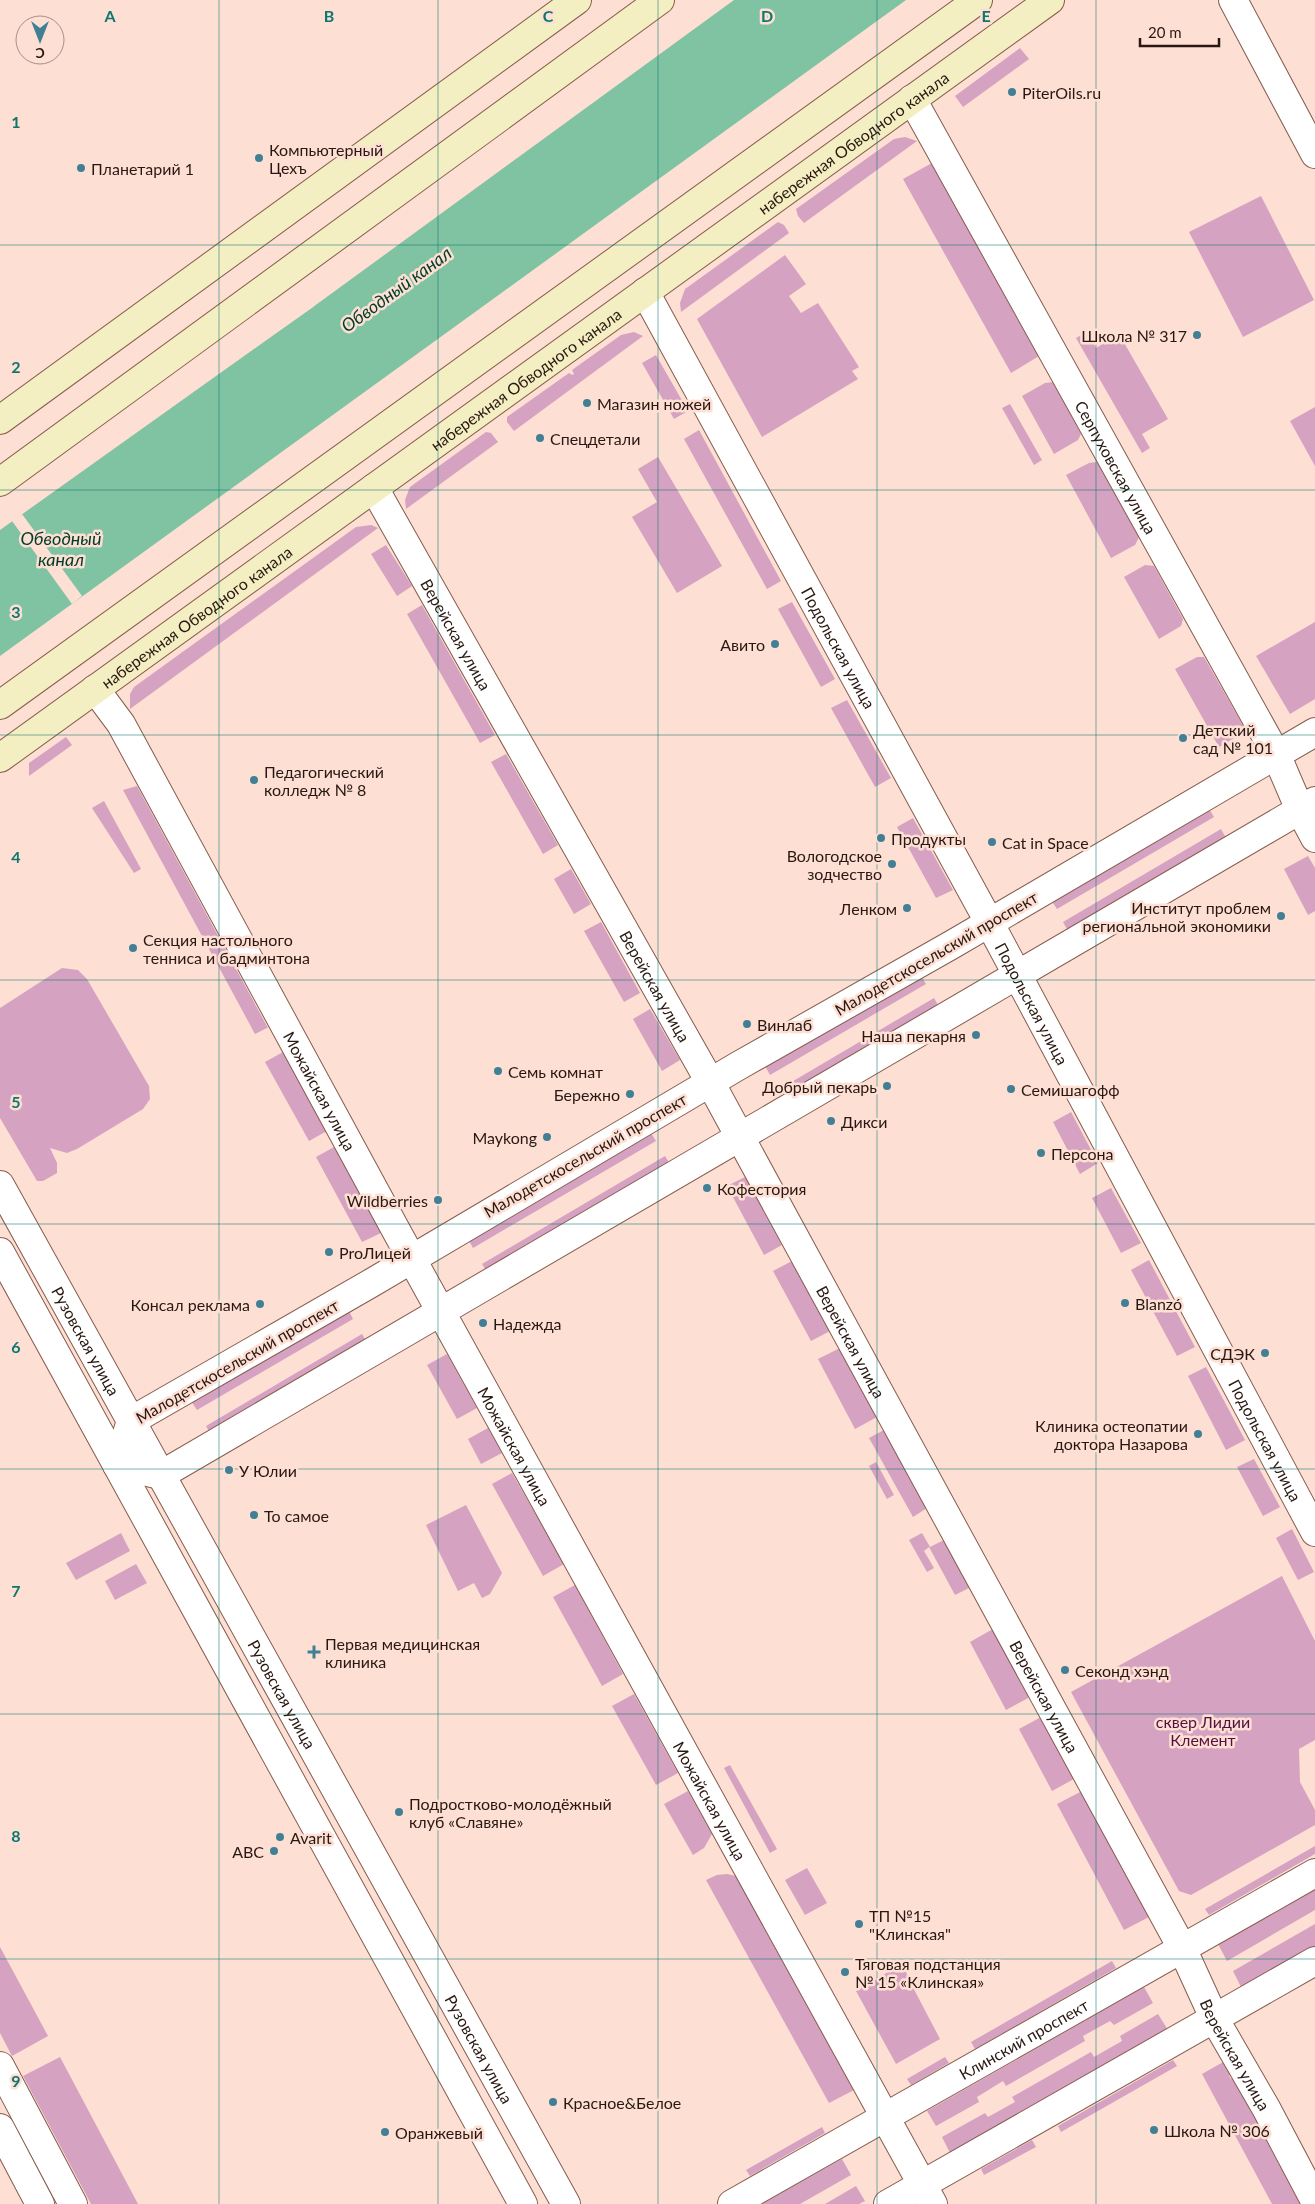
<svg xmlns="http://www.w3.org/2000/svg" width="1315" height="2204" font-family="Lato,sans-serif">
<rect width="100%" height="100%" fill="#fddfd4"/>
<path fill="#d6a2c1" d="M1020,48L1029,59L963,107L955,96Z
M905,137L917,141L804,223L798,216L796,209L894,139Z
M932,163L1039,356L1011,373L903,179Z
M1261,196L1314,300L1243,337L1189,232Z
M778,222L784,225L789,233L681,312L680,303L685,289Z
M785,255L806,284L789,296L801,313L818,303L859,367L852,371L858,379L762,437L697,319Z
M634,332L643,336L514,431L507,422V417L569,373L572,375L574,374L572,370L621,335Z
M1087,332L1096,348L1119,334L1168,419L1142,434L1150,448L1142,453L1076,338Z
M656,355L688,411L674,419L642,363Z
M1053,382L1081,434L1078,440L1054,454L1022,396L1045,383Z
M1010,404L1042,460L1034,465L1002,408Z
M1315,407V466L1290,421Z
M699,430L781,581L767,589L684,439Z
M486,432L491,433L498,442L406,509L405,500L410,487Z
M658,457L722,566L677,593L632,517L657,502L638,469Z
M1097,462L1139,537L1135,545L1111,558L1066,475L1089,463Z
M371,525L378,528L130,709V694L134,687L356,527Z
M386,545L412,586L397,596L371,554Z
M1145,565L1154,566L1183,619L1181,626L1159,639L1124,577Z
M792,602L835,679L821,687L778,609Z
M422,605L495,735L480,743L407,614Z
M1315,622V699L1290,714L1256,656Z
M1197,657H1204L1246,731L1219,747L1175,669Z
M847,700L891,778L875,787L831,708Z
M66,737L72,745L29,776V763Z
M506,754L558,845L543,854L491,762Z
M137,786L268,1028H267L255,1034L123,790Z
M104,801L141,869L134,873L92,808Z
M1208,807L1214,817L1057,909L1051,900Z
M913,818L953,890L936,898L897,827Z
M1221,829L1226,838L1068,931L1063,922Z
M1308,856L1315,868V911L1308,915L1284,869Z
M571,869L591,904L574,914L554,879Z
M601,922L640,993L624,1002L584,931Z
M62,968L78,970L87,979L149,1086L150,1099L143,1109L77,1149L67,1153L50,1148L57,1163V1173L43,1181H37L0,1118V1008Z
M921,976L926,984L770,1075L765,1066Z
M934,998L939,1007L783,1098L778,1090Z
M650,1009L680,1060L662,1071L633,1019Z
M283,1052L327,1131L309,1141L265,1062Z
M1071,1112L1098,1163L1080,1174L1053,1122Z
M651,1133L656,1141L473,1248L468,1239Z
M334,1147L381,1233L362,1242L316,1157Z
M665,1156L670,1164L487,1272L482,1264Z
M745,1177L782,1245L764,1255L727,1186Z
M1111,1188L1141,1243L1121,1253L1092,1198Z
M1149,1260L1195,1347L1177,1356L1131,1270Z
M792,1261L830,1331L811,1341L773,1271Z
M348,1309L353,1319L197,1410L191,1401Z
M362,1334L367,1343L211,1435L206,1426Z
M840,1348L877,1417L855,1429L818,1359Z
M447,1354L477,1408L457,1419L427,1365Z
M1206,1367L1245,1440L1226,1450L1188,1376Z
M488,1428L502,1453L481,1464L468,1439Z
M884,1430L927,1508L913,1517L869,1438Z
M1254,1459L1280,1507L1263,1516L1237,1467Z
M876,1462L894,1495L887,1499L869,1466Z
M512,1473L564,1564L543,1576L492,1484Z
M466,1505L502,1573L490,1594L482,1598L474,1583L458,1591L426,1525Z
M1292,1529L1314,1572L1298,1580L1276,1538Z
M121,1533L130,1551L76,1580L66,1563Z
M922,1533L930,1547L946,1539L971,1587L955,1595L929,1547L924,1551L934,1568L927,1572L909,1540Z
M136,1564L147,1583L115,1600L105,1581Z
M1282,1576L1315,1641V1740L1299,1749L1300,1782L1315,1810V1825L1191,1895L1179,1891L1071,1692Z
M575,1585L623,1674L602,1686L553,1597Z
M993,1629L1030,1697L1006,1710L970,1642Z
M634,1694L678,1773L656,1785L612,1706Z
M1041,1717L1074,1779L1052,1791L1019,1729Z
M730,1765L777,1849L770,1853L724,1768Z
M688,1791L712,1834L704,1848L693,1855L664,1804Z
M1082,1791L1149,1917L1124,1930L1057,1804Z
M1315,1846V1854L1209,1915L1205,1909Z
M807,1868L827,1903L805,1915L785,1880Z
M727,1874L736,1876L854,2090L829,2103L706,1880L717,1875Z
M1315,1889V1910L1227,1961L1218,1944Z
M1315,1924V1946L1241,1987L1233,1971Z
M0,1947L48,2036L12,2056L0,2033Z
M1112,1961L1116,1968L975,2049L971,2042Z
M905,1962L907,1976L940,2039L896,2064L856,1991Z
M1144,1987L1153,2003L1114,2025L1110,2021L1083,2036L1085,2041L1006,2086L1003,2081L977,2097L979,2102L936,2126L927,2111Z
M1158,2014L1168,2030L950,2153L942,2137L985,2113L988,2117L1015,2102L1012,2097L1091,2052L1094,2057L1122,2041L1120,2036Z
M60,2057L138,2204H91L23,2076Z
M945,2057L949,2063L911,2085L907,2079Z
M1173,2060L1177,2066L1061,2132L1058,2126Z
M1225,2061L1232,2074L1229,2076L1231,2079L1234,2078L1301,2204H1272L1202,2074Z
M822,2127L825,2133L750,2176L746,2170Z
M1032,2140L1036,2147L984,2175L981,2169Z
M842,2159L851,2175L800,2204H762Z
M856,2186L865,2201L859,2204H825Z"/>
<path fill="#80c3a2" d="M734,0H906L0,656V530L313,307Z"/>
<path fill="#fddfd4" d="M312,305L313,307L223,370L222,368Z
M22,514L82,596L72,604L12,521Z"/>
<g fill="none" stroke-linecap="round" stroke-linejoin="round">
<g stroke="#865c4c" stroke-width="30">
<g id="minor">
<path d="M1233,0L1315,154"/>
<path id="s1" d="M912,99L1276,754L1300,810L1315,838"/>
<path id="s2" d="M645,292L989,922L1315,1532"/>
<path id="s3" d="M374,488L710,1082L1182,1948L1214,2018L1266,2108L1315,2201"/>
<path id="s4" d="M95,689L121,724L398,1234L933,2204"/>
<path d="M1315,732L953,944L738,1066L373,1282L131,1421L117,1465L161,1475L1315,801"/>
<path d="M0,2066L73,2204"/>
<path id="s5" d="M732,2204L1315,1873"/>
<path d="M888,2204L1315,1961"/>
</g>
</g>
<g stroke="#865c4c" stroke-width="30">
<g id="tertiary">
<path id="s6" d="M0,1185L566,2204"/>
<path d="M0,1252L523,2204"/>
<path d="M0,2128L40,2204"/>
</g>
</g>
<g stroke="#865c4c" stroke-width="30">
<g id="secondary">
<path d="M0,420L577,0"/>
<path d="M0,482L660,0"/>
<path d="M0,705L978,0"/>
<path id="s7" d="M0,758L1050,0"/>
</g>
</g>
<use href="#minor" stroke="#fff" stroke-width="28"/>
<use href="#tertiary" stroke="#fff" stroke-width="28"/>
<use href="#secondary" stroke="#f4efc2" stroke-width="28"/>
</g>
<path fill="none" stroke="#0f766e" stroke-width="1" stroke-opacity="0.55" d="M219,0V2204M438,0V2204M658,0V2204M877,0V2204M1096,0V2204M0,245H1315M0,490H1315M0,735H1315M0,980H1315M0,1224H1315M0,1469H1315M0,1714H1315M0,1959H1315"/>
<g fill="#417f94" stroke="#fddfd4" stroke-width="2">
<circle cx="1012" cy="92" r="5"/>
<circle cx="259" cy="158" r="5"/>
<circle cx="81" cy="168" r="5"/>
<circle cx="1197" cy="335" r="5"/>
<circle cx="587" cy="403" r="5"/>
<circle cx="540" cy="438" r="5"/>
<circle cx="775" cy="644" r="5"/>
<circle cx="1183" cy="738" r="5"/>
<circle cx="254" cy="780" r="5"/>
<circle cx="881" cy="838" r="5"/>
<circle cx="992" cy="842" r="5"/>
<circle cx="892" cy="864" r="5"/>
<circle cx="907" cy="908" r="5"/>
<circle cx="1281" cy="916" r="5"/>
<circle cx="133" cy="948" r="5"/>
<circle cx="747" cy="1024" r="5"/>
<circle cx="976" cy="1035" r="5"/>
<circle cx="498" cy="1071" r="5"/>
<circle cx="887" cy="1086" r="5"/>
<circle cx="1011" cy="1089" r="5"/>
<circle cx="630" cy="1094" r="5"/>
<circle cx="831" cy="1121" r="5"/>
<circle cx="547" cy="1137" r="5"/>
<circle cx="1041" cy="1153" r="5"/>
<circle cx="707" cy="1188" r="5"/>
<circle cx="438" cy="1200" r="5"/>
<circle cx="329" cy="1252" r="5"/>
<circle cx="1125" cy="1303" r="5"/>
<circle cx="260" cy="1304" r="5"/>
<circle cx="483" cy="1323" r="5"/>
<circle cx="1265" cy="1353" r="5"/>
<circle cx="1198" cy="1434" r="5"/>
<circle cx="229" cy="1470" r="5"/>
<circle cx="254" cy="1515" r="5"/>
<path d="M311.5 1644.5h5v5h5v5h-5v5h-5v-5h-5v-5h5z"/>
<circle cx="1065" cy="1670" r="5"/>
<circle cx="399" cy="1812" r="5"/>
<circle cx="280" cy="1837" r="5"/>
<circle cx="274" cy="1851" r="5"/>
<circle cx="859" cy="1924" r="5"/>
<circle cx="845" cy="1972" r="5"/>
<circle cx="553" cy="2102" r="5"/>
<circle cx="1154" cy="2130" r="5"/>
<circle cx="385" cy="2132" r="5"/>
</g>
<g text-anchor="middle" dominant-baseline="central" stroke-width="5" stroke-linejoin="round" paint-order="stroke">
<g font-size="16" fill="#291811" stroke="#fddfd4" text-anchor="start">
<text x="1022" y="92">PiterOils.ru</text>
<text x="269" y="149">Компьютерный<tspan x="269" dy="18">Цехъ</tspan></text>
<text x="91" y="168">Планетарий 1</text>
<text x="1187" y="335" text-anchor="end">Школа № 317</text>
<text x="597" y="403">Магазин ножей</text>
<text x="550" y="438">Спецдетали</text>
<text x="765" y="644" text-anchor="end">Авито</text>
<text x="1193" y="729">Детский<tspan x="1193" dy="18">сад № 101</tspan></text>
<text x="264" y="771">Педагогический<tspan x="264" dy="18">колледж № 8</tspan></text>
<text x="891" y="838">Продукты</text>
<text x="1002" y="842">Cat in Space</text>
<text x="882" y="855" text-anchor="end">Вологодское<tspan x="882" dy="18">зодчество</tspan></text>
<text x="1271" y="907" text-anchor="end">Институт проблем<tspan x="1271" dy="18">региональной экономики</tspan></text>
<text x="897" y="908" text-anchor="end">Ленком</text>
<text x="143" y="939">Секция настольного<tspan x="143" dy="18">тенниса и бадминтона</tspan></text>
<text x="757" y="1024">Винлаб</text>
<text x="966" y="1035" text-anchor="end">Наша пекарня</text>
<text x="508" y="1071">Семь комнат</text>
<text x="877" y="1086" text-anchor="end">Добрый пекарь</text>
<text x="1021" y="1089">Семишагофф</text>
<text x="620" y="1094" text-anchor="end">Бережно</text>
<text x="841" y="1121">Дикси</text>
<text x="537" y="1137" text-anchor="end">Maykong</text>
<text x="1051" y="1153">Персона</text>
<text x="717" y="1188">Кофестория</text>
<text x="428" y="1200" text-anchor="end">Wildberries</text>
<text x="339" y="1252">ProЛицей</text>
<text x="1135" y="1303">Blanzó</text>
<text x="250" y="1304" text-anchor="end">Консал реклама</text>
<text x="493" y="1323">Надежда</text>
<text x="1255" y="1353" text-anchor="end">СДЭК</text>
<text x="1188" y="1425" text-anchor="end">Клиника остеопатии<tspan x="1188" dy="18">доктора Назарова</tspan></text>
<text x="239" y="1470">У Юлии</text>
<text x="264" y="1515">То самое</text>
<text x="325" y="1643">Первая медицинская<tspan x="325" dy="18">клиника</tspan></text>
<text x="1075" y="1670">Секонд хэнд</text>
<text x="409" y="1803">Подростково-молодёжный<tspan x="409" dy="18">клуб «Славяне»</tspan></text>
<text x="290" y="1837">Avarit</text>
<text x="264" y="1851" text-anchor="end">АВС</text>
<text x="869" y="1915">ТП №15<tspan x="869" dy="18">"Клинская"</tspan></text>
<text x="855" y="1963">Тяговая подстанция<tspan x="855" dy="18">№ 15 «Клинская»</tspan></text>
<text x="563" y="2102">Красное&amp;Белое</text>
<text x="1164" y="2130">Школа № 306</text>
<text x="395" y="2132">Оранжевый</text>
</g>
<g font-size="16" fill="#291811" stroke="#fddfd4">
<text stroke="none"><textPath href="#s7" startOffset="1052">набережная Обводного канала</textPath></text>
<text stroke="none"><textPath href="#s7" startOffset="648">набережная Обводного канала</textPath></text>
<text stroke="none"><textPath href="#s1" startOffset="421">Серпуховская улица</textPath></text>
<text stroke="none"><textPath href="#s7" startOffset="242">набережная Обводного канала</textPath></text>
<text stroke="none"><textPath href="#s3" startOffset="168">Верейская улица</textPath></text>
<text stroke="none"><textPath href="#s2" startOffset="405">Подольская улица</textPath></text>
<text transform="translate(936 953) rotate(-30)">Малодетскосельский проспект</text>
<text stroke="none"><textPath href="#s3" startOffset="572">Верейская улица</textPath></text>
<text stroke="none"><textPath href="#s2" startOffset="810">Подольская улица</textPath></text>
<text stroke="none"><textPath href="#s4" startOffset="461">Можайская улица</textPath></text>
<text transform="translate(585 1155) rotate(-30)">Малодетскосельский проспект</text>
<text stroke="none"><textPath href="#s6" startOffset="178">Рузовская улица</textPath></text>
<text stroke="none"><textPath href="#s3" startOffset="978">Верейская улица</textPath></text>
<text transform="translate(237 1361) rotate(-30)">Малодетскосельский проспект</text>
<text stroke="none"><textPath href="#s2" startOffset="1305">Подольская улица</textPath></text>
<text stroke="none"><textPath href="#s4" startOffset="866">Можайская улица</textPath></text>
<text stroke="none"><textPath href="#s6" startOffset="582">Рузовская улица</textPath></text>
<text stroke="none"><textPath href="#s3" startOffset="1382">Верейская улица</textPath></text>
<text stroke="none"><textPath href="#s4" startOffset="1271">Можайская улица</textPath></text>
<text stroke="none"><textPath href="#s5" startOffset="335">Клинский проспект</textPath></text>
<text stroke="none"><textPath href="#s6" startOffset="988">Рузовская улица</textPath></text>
<text stroke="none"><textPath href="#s3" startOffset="1788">Верейская улица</textPath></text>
</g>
<g font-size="16" fill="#541040" stroke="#fddfd4">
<text x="1203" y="1721">сквер Лидии<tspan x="1203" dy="18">Клемент</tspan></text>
</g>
<g font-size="18" font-style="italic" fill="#013c27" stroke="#fddfd4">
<text transform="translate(396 289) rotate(-36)">Обводный канал</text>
<text x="61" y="538">Обводный<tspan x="61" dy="21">канал</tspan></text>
</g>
</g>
<g font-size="16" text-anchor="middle" font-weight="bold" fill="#0f766e" stroke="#fddfd4" stroke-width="5" stroke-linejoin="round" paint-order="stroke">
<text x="110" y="22">A</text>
<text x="329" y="22">B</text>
<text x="548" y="22">C</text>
<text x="767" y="22">D</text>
<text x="986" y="22">E</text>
<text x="16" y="128">1</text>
<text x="16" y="373">2</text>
<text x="16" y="618">3</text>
<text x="16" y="863">4</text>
<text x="16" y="1108">5</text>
<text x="16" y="1353">6</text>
<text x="16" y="1597">7</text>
<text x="16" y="1842">8</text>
<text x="16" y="2087">9</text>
</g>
<g transform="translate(40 40) rotate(180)"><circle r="24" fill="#fddfd4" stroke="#a88f86"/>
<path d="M0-4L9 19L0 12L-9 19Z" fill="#417f94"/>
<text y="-8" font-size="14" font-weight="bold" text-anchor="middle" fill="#291811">С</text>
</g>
<path d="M1140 38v8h79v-8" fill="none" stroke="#291811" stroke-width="2.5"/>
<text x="1148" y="38" font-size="15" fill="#291811" stroke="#fddfd4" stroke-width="4" paint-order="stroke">20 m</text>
</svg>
